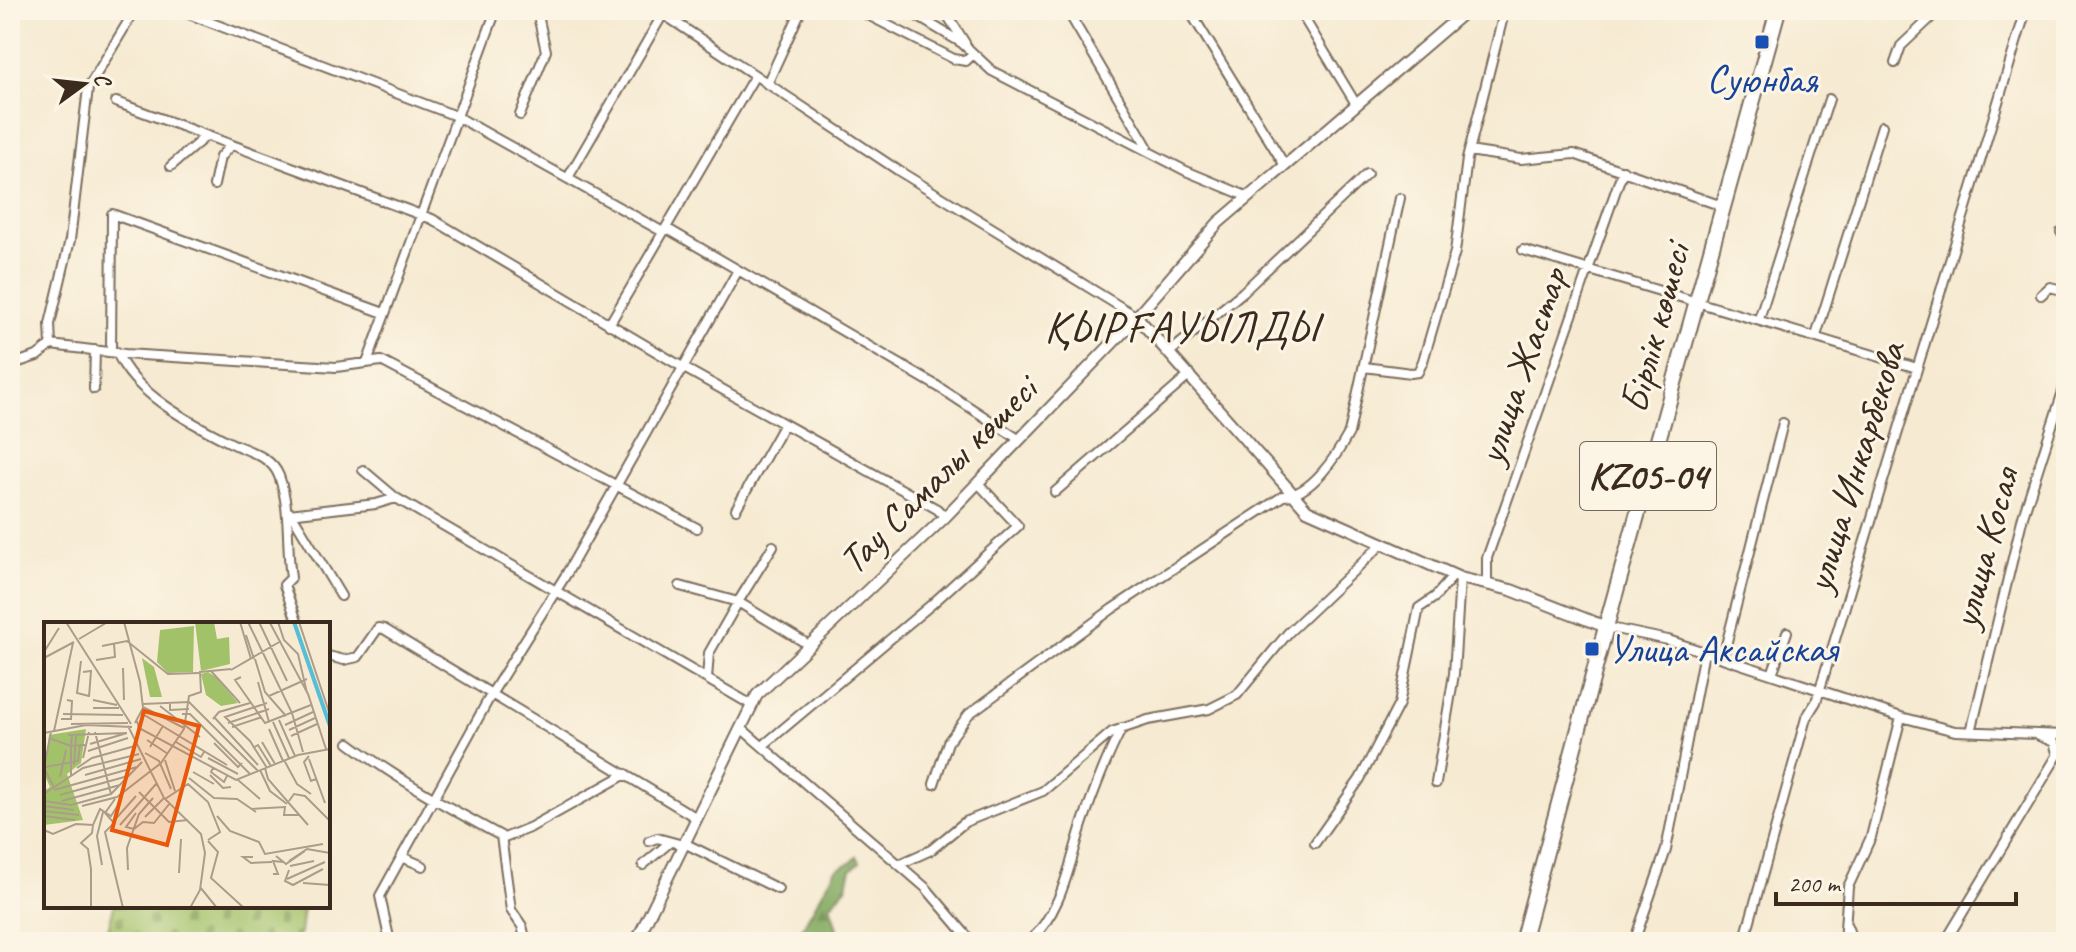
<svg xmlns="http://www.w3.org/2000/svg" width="2076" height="952" font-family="Caveat,sans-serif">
<defs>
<pattern id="forest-firs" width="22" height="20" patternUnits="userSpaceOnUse" patternTransform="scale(2)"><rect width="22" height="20" fill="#81a85e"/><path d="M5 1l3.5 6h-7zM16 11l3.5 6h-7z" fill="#6b894d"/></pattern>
<pattern id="cemetery-stones" width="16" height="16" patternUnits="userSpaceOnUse" patternTransform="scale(2)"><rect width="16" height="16" fill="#a2c26a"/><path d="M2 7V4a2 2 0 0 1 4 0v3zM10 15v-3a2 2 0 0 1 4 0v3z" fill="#859e57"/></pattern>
</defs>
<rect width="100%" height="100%" fill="#fcf5e5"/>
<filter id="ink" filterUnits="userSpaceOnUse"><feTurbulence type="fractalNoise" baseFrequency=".0125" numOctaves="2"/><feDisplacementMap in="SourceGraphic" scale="16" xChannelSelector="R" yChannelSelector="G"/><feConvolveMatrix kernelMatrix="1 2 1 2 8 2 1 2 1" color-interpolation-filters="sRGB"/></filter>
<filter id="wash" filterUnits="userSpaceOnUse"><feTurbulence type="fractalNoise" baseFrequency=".006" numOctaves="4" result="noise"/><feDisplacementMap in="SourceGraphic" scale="32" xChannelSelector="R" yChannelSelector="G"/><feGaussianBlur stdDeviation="1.8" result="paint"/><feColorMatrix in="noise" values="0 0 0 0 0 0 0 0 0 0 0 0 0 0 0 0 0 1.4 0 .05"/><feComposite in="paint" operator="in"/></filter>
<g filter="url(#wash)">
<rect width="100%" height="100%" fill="#f6ead2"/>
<path fill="url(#forest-firs)" stroke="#5e693e" stroke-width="2" d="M857,856L860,862L851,869L846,888L830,905L837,929L820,942H794L836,869L852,862Z"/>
<path fill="url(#cemetery-stones)" stroke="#6e7644" stroke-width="2" d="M114,906H303L299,942H105Z"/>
</g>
<g filter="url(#ink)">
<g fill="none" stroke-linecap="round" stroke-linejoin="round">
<g stroke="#7c6d5d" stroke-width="12">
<path id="minor" d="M178,10L456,116L663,232
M481,10L494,15
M657,10L899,171L1137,317
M858,10L954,59L966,61L972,55
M907,10L962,43L992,71L1186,171L1246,196
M944,10L965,43
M1067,10L1147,146
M1189,10L1284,164
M1299,10L1356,104
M1895,63L1901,46L1939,10
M767,84L801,10
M116,102L432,219L684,368L937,509L945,517
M520,115L546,51L539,20L543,10
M1469,151L1521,159L1574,154L1722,206
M171,166L206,136
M569,176L663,14
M214,185L220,157L231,145
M666,228L937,386L1020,440
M2061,232L2066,228
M1523,250L1917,368
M2041,295L2050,287L2066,291
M1759,319L1829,99
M609,325L754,77
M1816,336L1882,126
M51,345L50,324L70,240L88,88L135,10
M111,352L112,214L384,313
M117,352C133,393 191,423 229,442C246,451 271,455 279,476C291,509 286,543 291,578L284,585L298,624
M1170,352L1243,292L1367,174
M367,363L496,10
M10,365L37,356L51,345L125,354L336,367L381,361L697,528
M1364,367L1411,373L1418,372L1423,361L1455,252L1467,159L1502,21L1498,10
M94,389L95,350
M363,470L396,498L750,704
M1055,492L1190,375
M736,509L784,424
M291,513L341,596
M289,514L376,504L396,498
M1487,582V558L1623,170
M680,586L738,602L773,546
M1606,627L1668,640L1901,717L1955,731L2066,735
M328,656L344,660L358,657L378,628L384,629L695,817
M1723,657L1783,423
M1772,674L1787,632
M707,679L709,653L738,602L809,645
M741,728L926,888L972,942
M1971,732L2023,516L2066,382
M2039,736L2054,742L2057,753
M349,743C397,779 449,808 501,836L511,910L522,926L526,942
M765,744L932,604L1018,526L978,483
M1436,783L1454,674L1460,578
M934,784L948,742L969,714L1112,609L1283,496C1311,496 1337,455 1349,433L1400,198
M502,839L531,827L626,774
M649,841L657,838L683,845
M684,843L778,889
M1315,843L1360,779L1399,704L1419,608L1435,597L1454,575
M402,857L423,866
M900,864L931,850L965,822L1043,791L1112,732L1148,720L1209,709L1237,695L1288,633L1383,543
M643,865L669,843
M1847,926L1853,942
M390,942L380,896L492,693L567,573L737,272
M1029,942C1064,909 1069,862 1084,819C1095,788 1107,756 1122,728
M1634,942L1666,850L1704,652
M1744,942L1806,718L1816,702L2026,10
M1844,942L1848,887L1871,837L1901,717
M1945,942L2066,741"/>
</g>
<g stroke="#7c6d5d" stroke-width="14">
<path id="tertiary" d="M1137,317L1307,510L1460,578L1511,590L1606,627
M636,942L757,695L945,517L1127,328L1218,223L1467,10"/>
</g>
<g stroke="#7c6d5d" stroke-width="18">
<path id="primary" d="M1522,942L1606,627L1778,10"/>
</g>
<use href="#minor" stroke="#fff" stroke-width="8"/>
<use href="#tertiary" stroke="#fff" stroke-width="10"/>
<use href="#primary" stroke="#fff" stroke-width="14"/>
</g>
</g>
<g fill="#1a4fb4" stroke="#fcf5e5" stroke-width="3">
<rect x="1754" y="34" width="16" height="16" rx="4"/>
<rect x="1584" y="641" width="16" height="16" rx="4"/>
</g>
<g text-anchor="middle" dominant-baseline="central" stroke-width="6" stroke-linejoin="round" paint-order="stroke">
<rect fill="#fcf5e5" stroke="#75675a" stroke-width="2" x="1580" y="442" width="136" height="68" rx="6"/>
<g font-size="38" font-weight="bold" fill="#3b2a1e">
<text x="1648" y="476">KZ05-04</text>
</g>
<g font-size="40" fill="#164399" stroke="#fcf5e5">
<text x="1762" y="79">Суюнбая</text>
<text x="1608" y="649" text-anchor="start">Улица Аксайская</text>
</g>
<g font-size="40" fill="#3b2a1e" stroke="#fcf5e5">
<text transform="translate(1655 328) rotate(-75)">Бірлік көшесі</text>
<text transform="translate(1522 366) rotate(-71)">улица Жастар</text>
<text transform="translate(1855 467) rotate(-73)">улица Инкарбекова</text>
<text transform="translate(938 475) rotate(-45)">Тау Самалы көшесі</text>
<text transform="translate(1985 548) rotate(-75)">улица Косая</text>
</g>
<g font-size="44" letter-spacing="2" fill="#3b2a1e" stroke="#fcf5e5">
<text x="1182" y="327">ҚЫРҒАУЫЛДЫ</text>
</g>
</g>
<g transform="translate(44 622)">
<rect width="286" height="286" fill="#f6ead2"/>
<path d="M151,0H170L173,17L185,15L186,42L157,49ZM150,4L149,50L124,51L113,40L116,8ZM98,36L110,45L118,75H106ZM164,50L172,55L194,81L177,84L162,73L157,52Z" fill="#a2c26a"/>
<path d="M42,107L37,141L23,152L39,198L0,203V169L6,165L0,152L5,113Z" fill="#a2c26a"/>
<path fill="none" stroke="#58bed6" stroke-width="4" d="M250,0L286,104"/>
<path fill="none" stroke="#ab9d8a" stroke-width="2" d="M22,0L87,102M80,0L96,60L99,86L91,101M196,0L207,37M204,0L248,91L259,130M215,0L243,59M234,0L240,18L254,32L263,71M255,0L286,93M226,1L264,72L282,127M202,13L210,37M35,17L62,1M58,24L83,19L124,52L155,51M0,30L15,6M0,36L30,20M211,37L221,70L242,94M52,38L71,35L70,22M37,39L33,71L45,74M79,46L80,78M187,48L237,19M167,49L196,81M39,50L47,49L45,75M197,55L191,58L221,101L267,83M214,60L225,100M225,74L263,57M49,78L73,83M126,81V88L145,87M99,82L145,80L214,149M116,84L156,115M99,85L140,106M49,86H75M97,91L183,143M19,92L79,93M138,92H146L206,152M170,95L214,143M17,97H27L28,79L23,78M169,97L175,90L206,81M235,98L251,134M93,99L95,106L192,158L254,133L286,127M229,100L245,136M184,101L225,87M27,102L84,101M241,103L269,90M84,104L120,176L157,212L161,231L156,268L146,286M188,105L218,95M225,107L239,139M245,108L271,96M10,109L29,21M7,110L0,146L10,165M51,110L67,172M0,111L42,103L88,105M24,113L83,111M247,114L273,102M5,116L27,124L28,112M103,118L124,132M132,120L157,135L160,130M218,120L231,142M170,121L194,145L198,141M46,122L83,111M106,125L119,104M209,126L214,123L227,144M44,129L84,116M101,131L115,139L127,167M265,134L260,140L267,159L272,157M39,136L45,110M164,136L194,152M265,137L281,181M121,138L131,169M240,138L253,162L267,172M30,143L32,112M1,145L34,139L36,123M33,146L48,136L91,124M169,146L167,150L180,160L183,154M221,146L224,157L264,203M223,146L206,119L181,95L223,81M216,148L226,169L243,182M149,150L170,162M41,153L97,137M166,153L179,166L187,165M27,154V124L41,123M16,155L22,128M145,156L170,176L193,177L212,190M194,158L216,177M10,168L93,145M95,170L125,200L144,198M0,172L39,146L95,132M16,173L84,154M71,177L61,191L69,200L92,174M121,177L144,162L164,180L176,210L164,218M0,179L27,183L67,172L98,140M18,179L76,163M245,179L250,172L261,174L286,199M0,184L30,188M38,184L73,175L117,141L140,107L145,74L157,70L156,50L187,47M207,187L241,185L240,193H255M0,189L35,193M0,194L31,198M173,194L186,209L215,220L221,232L279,222M101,195L120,176M70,201L61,210L79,286M76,203L112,162M90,207L99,200L110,201L126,181M90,207L82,205L92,191M0,208L9,212L32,202L49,203L56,187L67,194L76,180M164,219L174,230L167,256L200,286M232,234L242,242L261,229M209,235H199L207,241L228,240M245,239L263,227L286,231M58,243L53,214L59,190M246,244L270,239M84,248L83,226L95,192L109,176M245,248L241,259L249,263L279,247M135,251L137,217M229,252H234L229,239L239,240M243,257L281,240M259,261L286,263M156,265L173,286M47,286V247L44,227L37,221L48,211L49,203"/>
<path fill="#e8590c" fill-opacity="0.15" stroke="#e8590c" stroke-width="4" d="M100,89L155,104L123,223L68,208Z"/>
<rect width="286" height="286" fill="none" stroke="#3b2a1e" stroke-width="4"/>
</g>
<rect width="2076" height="952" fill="none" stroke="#fcf5e5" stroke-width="40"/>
<g transform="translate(84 84) rotate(75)" stroke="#fcf5e5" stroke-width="6" paint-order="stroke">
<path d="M0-6L14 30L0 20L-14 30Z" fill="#3b2a1e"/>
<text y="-12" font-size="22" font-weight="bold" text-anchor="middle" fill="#3b2a1e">С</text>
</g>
<path d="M1776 892v12h240v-12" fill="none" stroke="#3b2a1e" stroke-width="4"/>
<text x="1788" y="892" font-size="24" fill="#3b2a1e" stroke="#fcf5e5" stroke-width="6" paint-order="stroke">200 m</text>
</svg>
